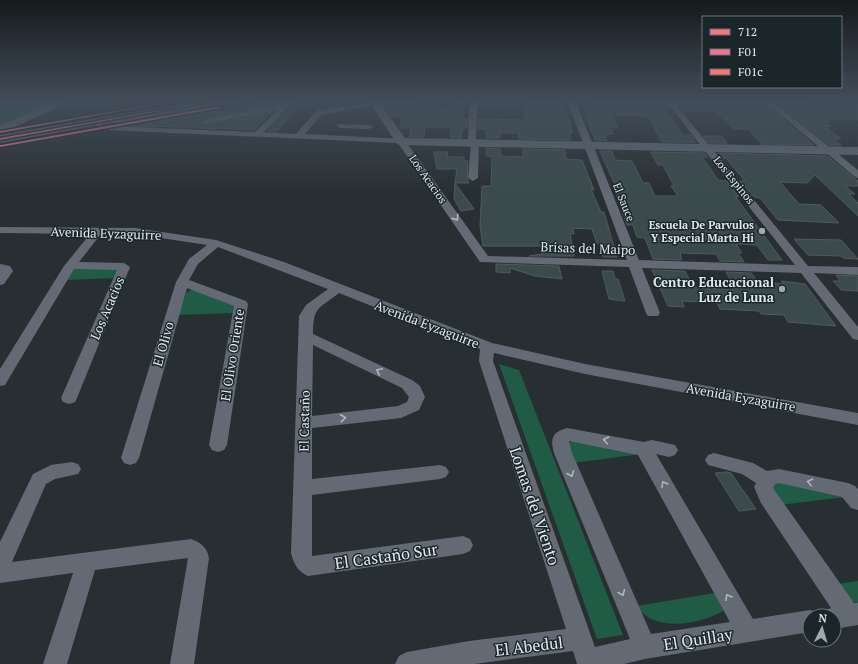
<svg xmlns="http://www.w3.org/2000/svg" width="858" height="664" font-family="'PT Serif',serif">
<rect width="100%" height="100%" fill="#282f32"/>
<path fill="#205b46" d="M0,100H59L0,126Z
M152,119L159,125L156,128L119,126Z
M72,268L118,269V278L65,280Z
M191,290H195L235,306L233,313L178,315L186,293Z
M499,364L519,370L623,635L597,639Z
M575,440L641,454L573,463L569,443Z
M779,481L846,497L779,505L770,485Z
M858,581V603C847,601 843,593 838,584Z
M715,593L726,609C704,624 653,634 637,606Z"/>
<path fill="#3b4b4c" stroke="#53595b" d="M271,100H292L301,104L277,131H267L289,109V103L205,119L200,121L205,125L272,112L254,130L151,126L150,123L170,118Z
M385,100H422L421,107L451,108L454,101H465L462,118L467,119V128L462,129L461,138L450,137L451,127H425L424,137H409L411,128H400L401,116H391L388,109H386Z
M538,100H560L570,123L572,133H569L571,140L519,139L518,133H500V138H486V129H478V119L526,120L522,102H539Z
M591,100H664L671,110H665L679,130L683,135H691L696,142H662L648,116L612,115L618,127H610L613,134H605L607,141L595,140L585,114L588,115L584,104L592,103Z
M674,100H750L752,102H763L814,145L761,144L748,129H734L715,111L682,110Z
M776,102L858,104V120L827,119L831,122H826L831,126H825L841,139H833L841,145H829Z
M703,136H721L727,143H709Z
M486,148L500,149L501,156L523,157V149L565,150L566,159L582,160L594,190L591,189L601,212H604L617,257H603L600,244H597L592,229L573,228L574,234H570L574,256H529L542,254L541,246H483L480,226L482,186H491L492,156H486Z
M600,151H612L615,160L632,161L643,183H649L655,196H678L671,186H674L663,165H658L651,152L705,153L708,157H702L718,180L727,181L739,197L735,196L782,260H768L757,245L736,244L742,253H738L744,262L720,261L716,254L680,253L682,259L680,260L653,259L645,238L637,237L633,225H627L616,194H619Z
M434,152H447L448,157H464V161H468L467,178L469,183H455L457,169H437Z
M718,153L827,156L858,181V186H845L855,194H849L858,203V216L815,175L807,183L780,182L799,204L821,205L839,223L778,220L760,198L754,197L740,181H745L726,158H721Z
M455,183L474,209L461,211L454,199Z
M794,239L841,240L858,259L843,258L841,256L808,255Z
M496,264L559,266L562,279L535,276L510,268V273L496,272Z
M652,270L685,271L693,287L733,290L731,286H734L726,272L751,273L759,283L784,284L781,281L805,284L836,326L788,322L784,315L761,314L759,311L720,309L717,303L682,301L684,307L668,306Z
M602,271H613L615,279H618L625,301L609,299Z
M836,275L858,276V291L841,290L833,281H840Z
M727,472L731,473L756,509L739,511L715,473Z"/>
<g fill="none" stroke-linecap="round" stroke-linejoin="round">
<path fill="#636a73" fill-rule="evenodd" d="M233,100H247L243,102L116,125L112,123L116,121Z
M469,100H477L476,140L479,142L478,178L473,181L468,178L471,144L468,142Z
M567,100H575L639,260L795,265L665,100H672L808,266L858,267V275L814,273L858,327V340L853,339L801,273L642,268L660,313L658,316H648L646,313L629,267L480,262L398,143L108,130L96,126L100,124L108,126L255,132L277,110L205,124L201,122L205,120L285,104H288V108L264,132L296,134L316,111L378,101L379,103L375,105L321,115L305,134L404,139L488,256L627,260Z
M763,100H771L858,170V178L855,177Z
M338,124L369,125L373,127L369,129L341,128L337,126Z
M0,227L135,228L216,240L284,262L492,343L585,364L858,413V425L585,374L494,353L493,361L595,647L630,639L554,453C550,439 552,432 567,428L644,442L652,440L675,445L678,450L675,455L669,457L656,454L753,619L810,610L818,613L819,616H810V632L645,659L624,664H577L573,651L475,664H395L399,656L407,652L469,641L566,629L479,361L480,349L339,293C319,309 313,306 313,334L412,380L420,386L425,397L419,410L401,418L312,428V479L440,465L446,467L449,472L446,477L440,479L312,495V556L463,536L470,539L473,545L470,551L463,554L308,576C297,571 294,564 291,553L299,316L306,305L328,289L218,247L198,264L189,280L246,301L248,304L227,445L224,450L218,452L212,450L209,445L234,306L187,288L139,458L136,463L130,465L124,463L121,458L176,282L189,259L207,245L135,234H101L79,262L124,263L130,267L77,398L75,402L69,404L63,402L61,398L117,270L74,269L5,385L0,386V369L64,266L90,234L0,233ZM313,345L402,388L409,397L407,402L398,406L312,416ZM569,441L638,455L730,622L651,634L572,453Z
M0,264L10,266L13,271L4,284L0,285Z
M714,453L753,463L767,471L779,469L848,483L855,486L858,489V510L851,508L842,497L779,483L775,484L773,488L854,603H858V625L834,629V616H824L826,610L831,608L761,503L754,487L756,483L742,474L708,465L705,460L708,455Z
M72,462L78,464L81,469L78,474L55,479L46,484L12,562L191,539C201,543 207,547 209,558L194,664H170L188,558L95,570L67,664H43L73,573L0,583V542L33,474L51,465Z"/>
<path fill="#646d77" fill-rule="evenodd" d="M58,100H70L44,114L0,133V126Z
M368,100H378L405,138L858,147V155L401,145L397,144Z"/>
<path fill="#616b74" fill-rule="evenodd" d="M202,100H225L219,103L0,143V135Z"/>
<g stroke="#1b262b" stroke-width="3">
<path id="bus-1" d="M217,100H220L0,140V138Z"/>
</g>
<g stroke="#1b262b" stroke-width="3">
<path id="bus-2" d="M220,106L221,107V108L0,147V145H1Z"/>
</g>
<g stroke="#1b262b" stroke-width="3">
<path id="bus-3" d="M179,100H182L0,133V131Z"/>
</g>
<use href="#bus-1" fill="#fc7382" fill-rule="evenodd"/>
<use href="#bus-2" fill="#fa7394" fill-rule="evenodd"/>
<use href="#bus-3" fill="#fa7373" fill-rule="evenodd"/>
</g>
<defs><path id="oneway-chevron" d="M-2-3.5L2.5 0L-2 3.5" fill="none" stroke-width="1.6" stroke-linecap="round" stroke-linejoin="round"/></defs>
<g stroke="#afb7bc">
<use href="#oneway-chevron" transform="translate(456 218) rotate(55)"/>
<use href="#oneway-chevron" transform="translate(379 371) rotate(-155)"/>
<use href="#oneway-chevron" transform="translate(343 418) rotate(-6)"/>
<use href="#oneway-chevron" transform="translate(606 440) rotate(-168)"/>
<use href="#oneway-chevron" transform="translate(571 474) rotate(67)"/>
<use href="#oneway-chevron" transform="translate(810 482) rotate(-168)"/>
<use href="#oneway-chevron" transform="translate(664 484) rotate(-120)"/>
<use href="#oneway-chevron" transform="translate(622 593) rotate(67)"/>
<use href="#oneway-chevron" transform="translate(728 597) rotate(-120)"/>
</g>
<linearGradient id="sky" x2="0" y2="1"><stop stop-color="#161a1c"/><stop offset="0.52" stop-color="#424d5a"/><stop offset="1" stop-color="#424d5a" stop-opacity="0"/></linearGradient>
<rect width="858" height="193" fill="url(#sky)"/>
<g fill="#a1a9ac" stroke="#1b262b" stroke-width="1.5">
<circle cx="762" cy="231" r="4"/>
<circle cx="782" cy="289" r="4"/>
</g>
<g text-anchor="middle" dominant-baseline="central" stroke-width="3" stroke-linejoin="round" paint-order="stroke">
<g font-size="11" fill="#e2eaed" stroke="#1b262b">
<text transform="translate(428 179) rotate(55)">Los Acacios</text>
<text transform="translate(734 180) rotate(51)">Los Espinos</text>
<text transform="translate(624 202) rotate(68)">El Sauce</text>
</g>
<g font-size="11" font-weight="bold" fill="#e2eaed" stroke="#1b262b" text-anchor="end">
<text x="754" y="225">Escuela De Parvulos<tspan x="754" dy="13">Y Especial Marta Hi</tspan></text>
</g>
<g font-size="13" fill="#e2eaed" stroke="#1b262b">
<text transform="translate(106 233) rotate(2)">Avenida Eyzaguirre</text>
<text transform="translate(588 248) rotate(2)">Brisas del Maipo</text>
<text transform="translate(107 308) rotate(-67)">Los Acacios</text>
<text transform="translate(427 324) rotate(21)">Avenida Eyzaguirre</text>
<text transform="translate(163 344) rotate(-74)">El Olivo</text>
<text transform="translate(232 355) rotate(-81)">El Olivo Oriente</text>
<text transform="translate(741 397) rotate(10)">Avenida Eyzaguirre</text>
<text transform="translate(304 421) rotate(-89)">El Castaño</text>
</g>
<g font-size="13" font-weight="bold" fill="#e2eaed" stroke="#1b262b" text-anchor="end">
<text x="774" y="282">Centro Educacional<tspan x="774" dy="15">Luz de Luna</tspan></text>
</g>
<g font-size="16" fill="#e2eaed" stroke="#1b262b">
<text transform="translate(535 506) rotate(71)">Lomas del Viento</text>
<text transform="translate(386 556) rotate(-8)">El Castaño Sur</text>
<text transform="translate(698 639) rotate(-9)">El Quillay</text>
<text transform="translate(529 646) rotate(-7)">El Abedul</text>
</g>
</g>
<rect x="702" y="16" width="140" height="72" fill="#1b262b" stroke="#6b7479"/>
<rect x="710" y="29" width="20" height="6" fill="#fc7382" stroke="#6b7479"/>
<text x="738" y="36" font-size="12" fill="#e2eaed">712</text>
<rect x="710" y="49" width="20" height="6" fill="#fa7394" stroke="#6b7479"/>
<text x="738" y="56" font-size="12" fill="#e2eaed">F01</text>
<rect x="710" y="69" width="20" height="6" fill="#fa7373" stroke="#6b7479"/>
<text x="738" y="76" font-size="12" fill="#e2eaed">F01c</text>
<g transform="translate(822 628) rotate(5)"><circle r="19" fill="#1b262b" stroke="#6b7479"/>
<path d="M0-3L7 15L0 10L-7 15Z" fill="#a1a9ac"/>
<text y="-6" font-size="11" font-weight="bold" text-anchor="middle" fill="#e2eaed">N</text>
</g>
</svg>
